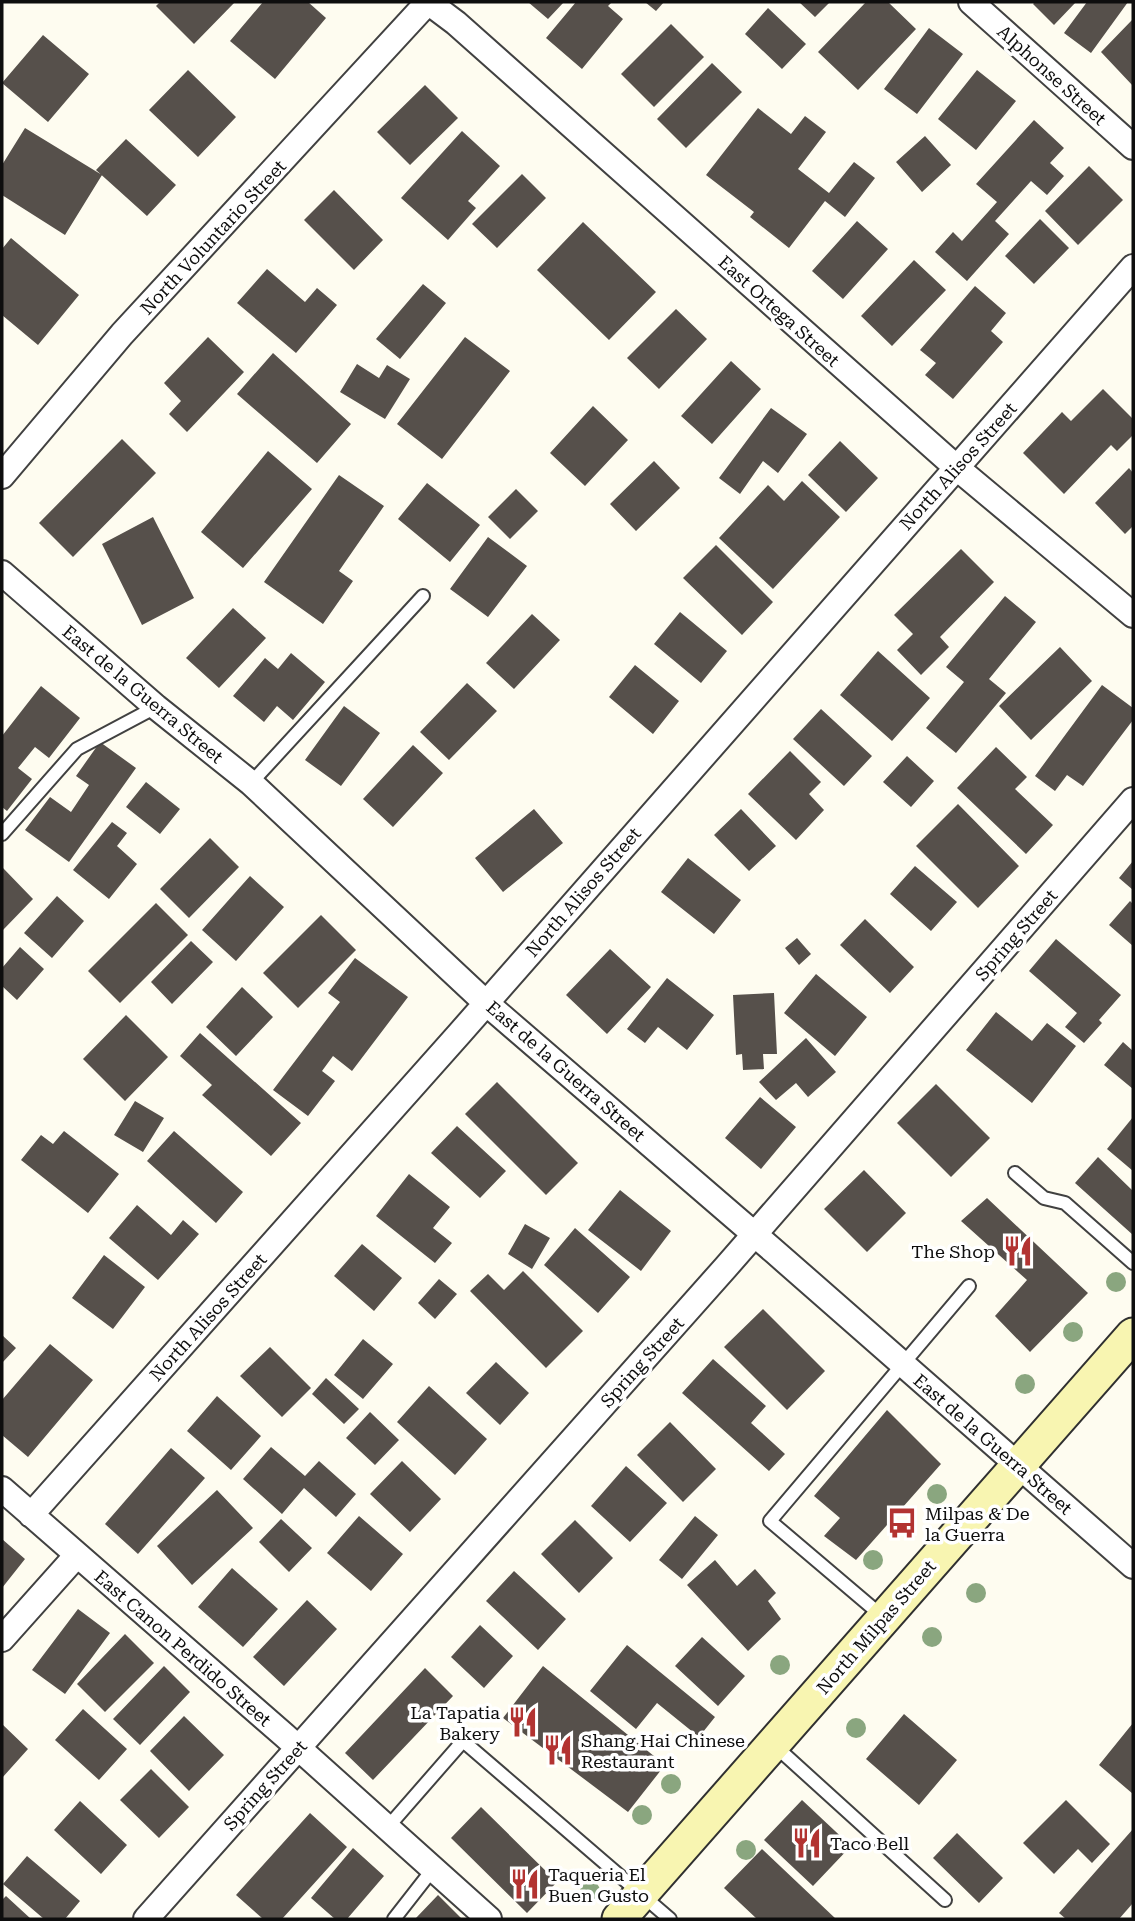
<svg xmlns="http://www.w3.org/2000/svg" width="1135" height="1921" font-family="'Roboto Serif',serif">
<rect width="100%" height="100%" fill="#fefcf0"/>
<path fill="#56504b" d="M160,2H235L194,44L156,6Z
M263,2H308L326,18L275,79L230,41Z
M528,2H564L548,19Z
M576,2H612L608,6L623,19L582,69L546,38Z
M645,2H664L656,11Z
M799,2H830L815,17Z
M866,2H888L916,29L858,90L818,52Z
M1035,2H1076L1054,25L1033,4Z
M1087,2H1128L1091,53L1064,33Z
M768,8L806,44L782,69L745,34Z
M1133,19V86L1101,52Z
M671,24L704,57L654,107L621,74Z
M929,28L963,54L917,114L884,89Z
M43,35L89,74L48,122L2,83Z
M712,63L742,92L686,148L657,119Z
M188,70L236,117L198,157L149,110Z
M977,70L1016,101L976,150L938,119Z
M425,85L458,118L410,165L377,132Z
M758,108L791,134L805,116L826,132L798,169L829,193L854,162L875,178L845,217L825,201L789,248L750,217L754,212L706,175Z
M1034,120L1064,148L1050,163L1064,176L1047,195L1031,181L995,221L1009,234L967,281L935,252L953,232L962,241L997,202L976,184Z
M25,128L102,175L65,235L2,195V165Z
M462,131L500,166L468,201L476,208L448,240L401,198Z
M925,136L951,165L922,192L896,162Z
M126,139L176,185L147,216L96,170Z
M1089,166L1123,200L1078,245L1045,211Z
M522,174L546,198L497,248L472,224Z
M334,190L383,240L354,270L304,220Z
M1040,219L1069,248L1034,284L1005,256Z
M857,221L888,249L843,299L812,271Z
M583,222L656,292L609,340L537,270Z
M11,238L79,295L38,345L2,315V249Z
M914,260L946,290L892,346L861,316Z
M267,269L305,302L317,288L337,305L296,353L237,303Z
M423,284L446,303L400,359L376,339Z
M975,286L1006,313L991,331L1003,342L953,399L925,375L936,363L920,350Z
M676,309L707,339L659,389L627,358Z
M208,337L244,372L187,432L169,414L181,401L164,383Z
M465,337L510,371L442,459L397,424Z
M273,353L351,424L317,463L237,394Z
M731,361L761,389L712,444L681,416Z
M357,364L379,378L387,365L410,379L385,419L340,392Z
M1103,389L1133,419V435L1117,451L1111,445L1064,494L1023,453L1062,412L1071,421Z
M593,406L628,440L585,486L550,453Z
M771,408L807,434L778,473L763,461L740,494L719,478Z
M122,439L156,473L73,557L39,523Z
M840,441L878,478L846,512L808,475Z
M268,451L312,489L243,568L201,532Z
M654,461L680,488L636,531L610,504Z
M1129,468L1133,473V526L1125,534L1095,503Z
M339,475L384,506L339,571L353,581L323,624L264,582Z
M802,481L840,517L773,589L719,538L768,485L784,501Z
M427,483L480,525L450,562L398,519Z
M516,489L538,511L510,539L488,517Z
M153,517L194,598L142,625L102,544Z
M488,537L527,566L488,617L450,589Z
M716,545L773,602L742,635L683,578Z
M961,549L994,582L940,637L949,647L921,675L897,650L913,634L894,615Z
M1005,596L1036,622L989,679L1006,693L956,753L926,728L964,682L946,667Z
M233,608L266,638L219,688L186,658Z
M680,612L727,651L701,683L654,644Z
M532,614L560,640L514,689L486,663Z
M1060,647L1092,681L1031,740L999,706Z
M878,651L930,698L892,741L840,695Z
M291,653L325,682L293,720L277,706L264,722L233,696L265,658L278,669Z
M635,665L679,701L653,734L609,697Z
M467,683L497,711L449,760L420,732Z
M1102,685L1133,708V720L1083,786L1067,775L1055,791L1035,776Z
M41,686L80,718L49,758L35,747L18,768L32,779L7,811L2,807V736Z
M344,706L380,733L341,786L305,760Z
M821,709L872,756L844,786L793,739Z
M100,742L136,768L69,862L25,830L50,797L71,812L89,785L76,776Z
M413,745L443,773L393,827L363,799Z
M996,747L1027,777L1015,789L1053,825L1026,854L957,788Z
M790,751L821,782L809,794L824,810L796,840L748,794Z
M907,756L934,781L911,807L883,782Z
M146,782L180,809L160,834L126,807Z
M958,804L1019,866L978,908L916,846Z
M534,809L563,843L503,892L475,858Z
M741,809L776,846L749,871L714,835Z
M112,822L127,833L117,846L137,864L109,899L73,870Z
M210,838L239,867L189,918L160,889Z
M688,858L741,900L714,934L661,892Z
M1133,861V890L1119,878Z
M915,866L957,902L931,931L890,894Z
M2,867L33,899L2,931Z
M250,876L284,907L236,961L202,930Z
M57,896L84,921L52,958L24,933Z
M1130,901L1133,904V946L1109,925Z
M156,903L188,935L120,1003L88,971Z
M321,915L356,950L298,1008L263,973Z
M865,919L914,967L890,993L840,945Z
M797,938L811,954L799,965L785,948Z
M1056,939L1121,995L1099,1020L1102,1023L1084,1043L1065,1027L1077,1013L1029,971Z
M191,941L213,962L172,1004L151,982Z
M20,947L44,969L17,1000L2,986V968Z
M610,949L651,987L607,1034L566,995Z
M355,958L408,997L352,1071L333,1056L322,1071L335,1081L308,1116L273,1090L340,1002L328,993Z
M816,974L867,1017L835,1056L784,1013Z
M667,978L714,1015L687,1050L658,1027L645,1043L627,1029Z
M242,987L273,1017L236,1056L206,1027Z
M774,993L777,1054H763L764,1069L743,1070L742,1054L736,1055L733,995Z
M996,1012L1032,1041L1047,1023L1076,1046L1032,1103L966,1050Z
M126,1015L168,1057L125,1101L83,1059Z
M200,1033L301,1123L271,1156L202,1095L212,1085L180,1056Z
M806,1038L836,1072L808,1097L796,1083L776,1100L759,1082Z
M1123,1042L1133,1051V1089L1104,1065Z
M497,1082L578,1163L546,1195L465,1114Z
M936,1084L990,1138L951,1177L897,1123Z
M760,1097L796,1127L761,1169L725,1138Z
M135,1101L164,1118L143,1152L114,1135Z
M1133,1117V1171L1107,1149Z
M457,1126L506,1171L480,1198L431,1153Z
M64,1131L119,1174L88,1213L21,1160L41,1135L53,1144Z
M174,1131L243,1192L216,1223L147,1161Z
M1098,1157L1133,1191V1235L1075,1183Z
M864,1170L906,1213L867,1252L824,1209Z
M409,1174L450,1207L433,1228L452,1243L435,1263L376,1216Z
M620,1190L671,1231L641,1271L588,1230Z
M987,1198L1088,1293L1030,1352L995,1316L1027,1280L961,1221Z
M137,1205L171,1235L183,1220L199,1234L158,1280L109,1238Z
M525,1224L550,1238L532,1269L508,1254Z
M575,1228L630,1277L598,1313L544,1265Z
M362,1244L402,1278L374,1311L334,1276Z
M104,1255L145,1287L113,1329L72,1298Z
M523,1271L583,1331L546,1368L470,1291L488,1274L504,1290Z
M439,1279L457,1294L435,1319L418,1303Z
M763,1309L825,1371L787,1410L724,1347Z
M2,1335L16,1348L2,1363Z
M363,1339L393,1364L363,1399L334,1375Z
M50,1344L93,1380L28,1457L2,1435V1400Z
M270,1347L311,1388L282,1417L240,1376Z
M713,1359L766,1406L751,1423L785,1454L769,1471L682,1393Z
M496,1362L529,1393L500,1425L466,1393Z
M326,1378L359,1409L344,1424L312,1394Z
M429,1386L487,1439L455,1475L397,1422Z
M217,1396L261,1436L231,1470L187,1431Z
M887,1410L941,1464L856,1560L824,1536L840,1518L814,1496Z
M370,1412L399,1440L375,1465L346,1438Z
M670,1422L716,1469L683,1502L637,1455Z
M271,1447L305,1476L319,1461L356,1494L336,1517L304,1488L282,1514L243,1479Z
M171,1448L205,1478L138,1554L105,1524Z
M402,1461L441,1499L410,1532L370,1494Z
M626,1466L667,1503L630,1542L591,1506Z
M217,1490L253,1528L192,1585L157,1546Z
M359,1516L403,1554L371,1591L327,1553Z
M695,1516L718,1535L682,1579L659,1560Z
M281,1519L312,1548L289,1572L259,1542Z
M575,1520L613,1558L579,1593L541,1554Z
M2,1539L25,1559L2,1588Z
M715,1560L737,1586L755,1569L776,1593L768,1601L781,1619L748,1651L687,1585Z
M232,1568L278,1609L243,1647L198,1607Z
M514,1571L566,1619L538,1650L486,1601Z
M307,1600L337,1629L284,1686L253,1657Z
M78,1609L110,1633L65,1694L32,1670Z
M480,1625L513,1656L484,1688L451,1657Z
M125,1634L154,1663L105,1712L77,1684Z
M702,1637L745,1676L718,1706L675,1666Z
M627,1645L715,1717L699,1737L657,1703L636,1729L590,1691Z
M164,1666L190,1692L140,1745L113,1719Z
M543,1666L665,1765L628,1812L503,1718Z
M425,1668L453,1696L373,1780L345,1753Z
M83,1709L127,1749L99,1780L55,1740Z
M904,1714L957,1760L919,1805L866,1759Z
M184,1716L224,1755L189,1791L150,1751Z
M1133,1723V1794L1099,1765Z
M2,1724L28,1749L2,1778Z
M151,1769L189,1807L159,1838L120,1800Z
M802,1800L851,1846L813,1886L764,1840Z
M1066,1800L1110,1844L1092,1863L1078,1849L1054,1874L1023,1843Z
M80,1801L127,1845L101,1874L54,1830Z
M481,1807L557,1882L527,1913L451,1838Z
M310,1813L347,1847L282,1919H263L236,1895Z
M1133,1829V1903L1119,1919H1066L1059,1913Z
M957,1833L1003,1878L979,1903L933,1858Z
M353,1848L384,1876L347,1919H335L311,1898Z
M762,1849L836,1919H757L724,1888Z
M27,1856L80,1901L65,1919H44L3,1884Z
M438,1895L462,1919H415Z
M6,1896L31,1919H2V1900Z"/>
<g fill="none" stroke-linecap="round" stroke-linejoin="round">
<g stroke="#414141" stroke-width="16">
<path id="service" d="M251,783L423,596
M2,834L77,749L156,707
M1015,1173L1044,1198L1065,1203L1133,1263
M882,1616L770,1521L969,1286
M773,1744L945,1900
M387,1828L463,1741L670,1919
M394,1919L433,1869"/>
</g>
<g stroke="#414141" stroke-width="28">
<path id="minor" d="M971,2L1133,147
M2,476L122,334L428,2L456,23L957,468L1133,615
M2,573L156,707L251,783L486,1003L775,1252L1133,1566
M2,1489L284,1735L489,1919
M31,1515L460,1033L1133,267
M2,1639L77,1555
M146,1919L726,1267L1133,800"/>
</g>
<g stroke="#303030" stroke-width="37">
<path id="secondary" d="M619,1919L1133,1335"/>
</g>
<use href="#service" stroke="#fff" stroke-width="12"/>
<use href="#minor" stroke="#fff" stroke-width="24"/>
<use href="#secondary" stroke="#f8f5b1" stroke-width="33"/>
</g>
<g fill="#8aa67f">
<circle cx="1116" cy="1282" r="10"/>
<circle cx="1073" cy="1332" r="10"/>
<circle cx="1025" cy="1384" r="10"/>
<circle cx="937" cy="1494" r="10"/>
<circle cx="873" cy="1560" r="10"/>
<circle cx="976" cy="1593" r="10"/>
<circle cx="932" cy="1637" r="10"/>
<circle cx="780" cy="1665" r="10"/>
<circle cx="856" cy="1728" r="10"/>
<circle cx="671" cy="1784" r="10"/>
<circle cx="642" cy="1815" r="10"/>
<circle cx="746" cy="1850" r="10"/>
<circle cx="590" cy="1891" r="10"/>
</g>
<defs>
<g id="restaurant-bare" transform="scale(2.415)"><path d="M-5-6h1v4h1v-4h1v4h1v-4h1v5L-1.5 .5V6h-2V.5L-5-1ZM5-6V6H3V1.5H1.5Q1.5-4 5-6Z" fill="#b23331" stroke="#fff" stroke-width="2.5" paint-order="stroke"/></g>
<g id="bus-bare" transform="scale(2.415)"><path d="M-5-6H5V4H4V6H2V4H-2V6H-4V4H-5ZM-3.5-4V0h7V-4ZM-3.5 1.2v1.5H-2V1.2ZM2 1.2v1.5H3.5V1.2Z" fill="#b23331" stroke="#fff" stroke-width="2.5" paint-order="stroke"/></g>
</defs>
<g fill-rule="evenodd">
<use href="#restaurant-bare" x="1018" y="1251"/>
<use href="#bus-bare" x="902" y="1523"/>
<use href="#restaurant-bare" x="523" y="1722"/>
<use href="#restaurant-bare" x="558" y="1750"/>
<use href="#restaurant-bare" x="807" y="1843"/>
<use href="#restaurant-bare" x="525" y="1884"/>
</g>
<g text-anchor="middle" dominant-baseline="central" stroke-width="7" stroke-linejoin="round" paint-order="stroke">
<g font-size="18" fill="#0e0e0e" stroke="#fff">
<text transform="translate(1052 75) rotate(42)">Alphonse Street</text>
<text transform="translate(213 237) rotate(-47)">North Voluntario Street</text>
<text transform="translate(779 311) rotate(42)">East Ortega Street</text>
<text transform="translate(958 466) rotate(-48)">North Alisos Street</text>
<text transform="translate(143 694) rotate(40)">East de la Guerra Street</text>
<text transform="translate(583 892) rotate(-49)">North Alisos Street</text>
<text transform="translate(1016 935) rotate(-49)">Spring Street</text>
<text transform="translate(566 1071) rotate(41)">East de la Guerra Street</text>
<text transform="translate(208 1317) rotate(-48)">North Alisos Street</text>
<text transform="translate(642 1362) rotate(-48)">Spring Street</text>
<text transform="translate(993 1444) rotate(41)">East de la Guerra Street</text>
<text transform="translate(876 1627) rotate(-49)">North Milpas Street</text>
<text transform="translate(183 1648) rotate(41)">East Canon Perdido Street</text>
<text transform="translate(265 1785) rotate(-48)">Spring Street</text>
</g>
<g font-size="18" fill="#0e0e0e" stroke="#fff" text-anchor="start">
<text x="995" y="1251" text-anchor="end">The Shop</text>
<text x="925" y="1513">Milpas &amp; De<tspan x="925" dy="21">la Guerra</tspan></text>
<text x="500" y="1712" text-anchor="end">La Tapatia<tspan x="500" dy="21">Bakery</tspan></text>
<text x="581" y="1740">Shang Hai Chinese<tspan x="581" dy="21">Restaurant</tspan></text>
<text x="830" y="1843">Taco Bell</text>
<text x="548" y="1874">Taqueria El<tspan x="548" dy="21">Buen Gusto</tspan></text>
</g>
</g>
<rect width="1135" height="1921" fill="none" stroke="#0e0e0e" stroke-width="7"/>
</svg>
